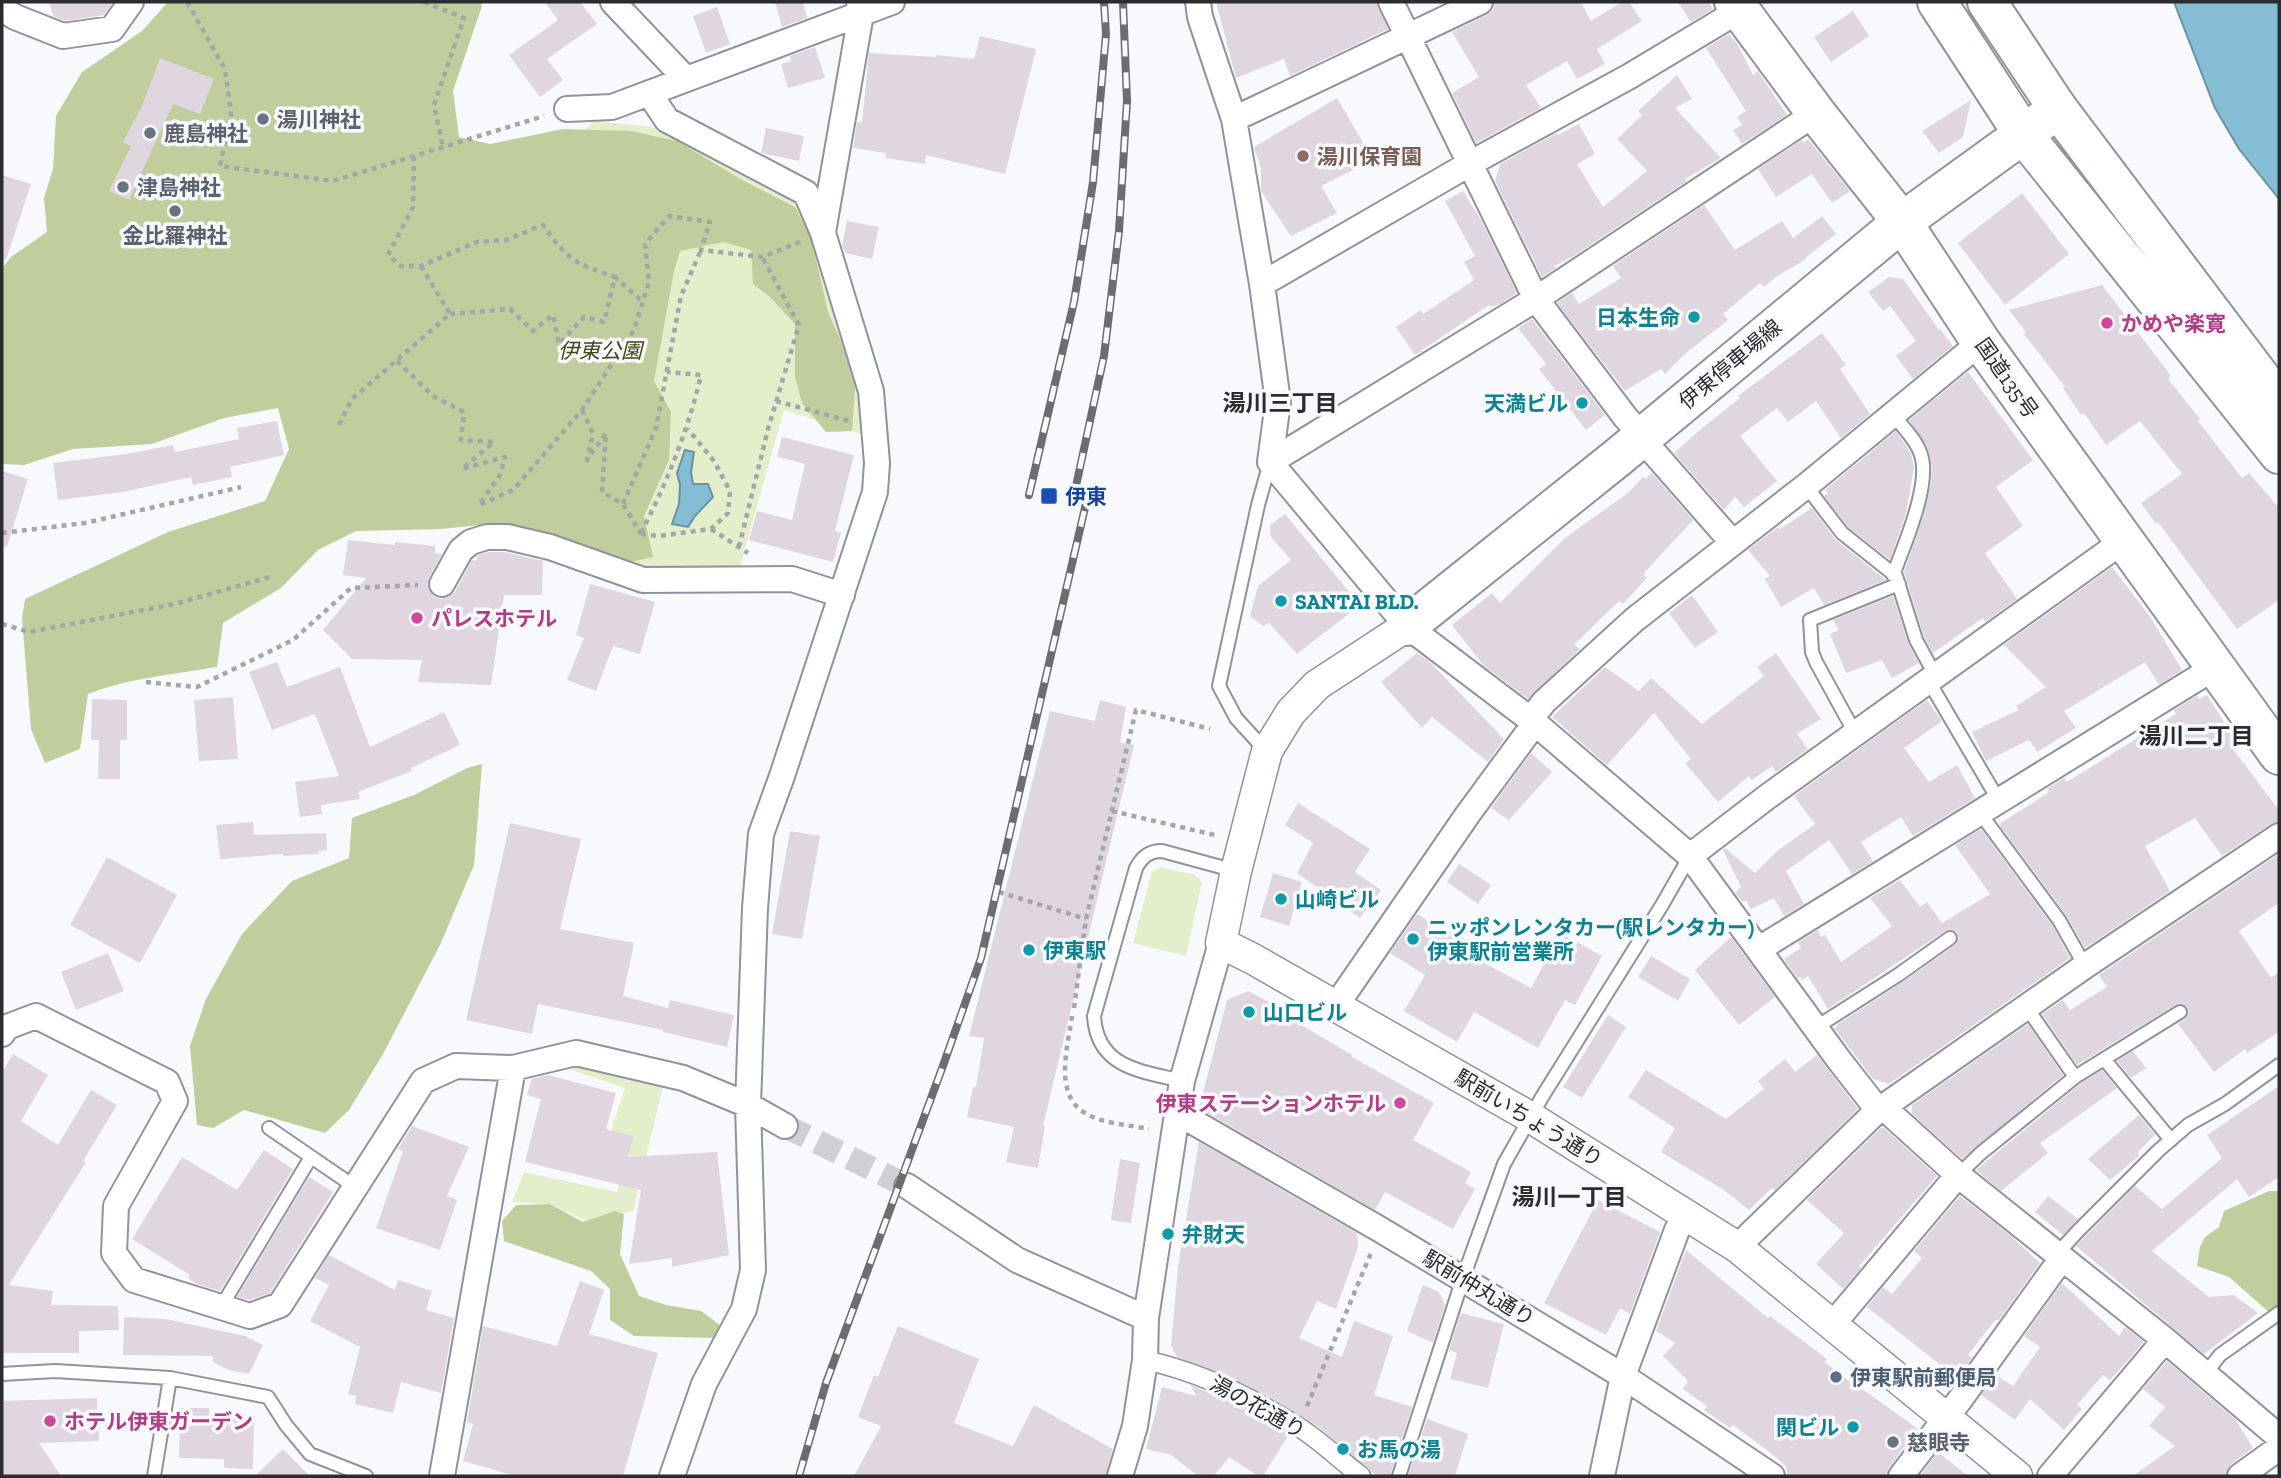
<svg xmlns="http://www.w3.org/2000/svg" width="2281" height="1478" font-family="'Zilla Slab','Noto Sans JP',serif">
<rect width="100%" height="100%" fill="#f8f9fd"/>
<path fill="#e5eecb" d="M593,121L663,128L796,199L824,266L834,313L864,400L867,436L784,410L740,567L641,573L515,524L568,149Z
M1160,867L1195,875L1202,882L1186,956L1133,943L1152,872Z
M589,1065L663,1086L633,1211L587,1221L550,1204L512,1202L524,1172L617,1192L633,1140L611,1130L625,1088L563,1067Z"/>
<path fill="#c1cd9c" d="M168,2H481L482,6L453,91L459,137L490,144L563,129L631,131L677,141L744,181L795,207L811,237L828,312L856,375L852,431L826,432L802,403L795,377V324L770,297L753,284L751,250L724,242L680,251L674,271L654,381L671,412L669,460L644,516L653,557L622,564L521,531L480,525L441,529L356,531L318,550L281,588L223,623L217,667C175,674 129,678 88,694L80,749L45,763L31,729L22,618L25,599L168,532L265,501L289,449L278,408L224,418L152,444L73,449L24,465L2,464V268L11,257L47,232L44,198L53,169L56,116L82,72L142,31Z
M482,764L474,865L440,945L383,1054L349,1110L325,1133L244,1110L213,1128L197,1125L190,1046L206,999L242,934L292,881L349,858L352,818L414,795L467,768Z
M2269,1191H2279V1321L2229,1277L2197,1266L2200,1247L2205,1237L2219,1227L2224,1211Z
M550,1204L583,1222L615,1211L624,1214L620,1254L639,1296L666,1305L701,1311L720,1325L716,1338L634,1336L610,1320V1289L591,1271L504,1241L502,1221L516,1205Z"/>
<path fill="#85bdd4" stroke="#6a92a3" stroke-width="2" d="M2174,2H2279V199L2239,149L2215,108Z
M685,450L694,452L691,472L693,484H708L713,497L695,516L688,527L672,524L679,504L680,485L677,473Z"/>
<path fill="#e0d6df" d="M49,2H113L104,15L65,21L53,16Z
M545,2H580L597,24L547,59L563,80L540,97L509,55L558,20Z
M775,2H803L807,18L782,27Z
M1216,2H1376L1388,29L1290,76L1284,59L1236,78Z
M1495,2H1581L1591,21L1622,2H1629L1642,21L1597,49L1605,64L1577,79L1567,61L1526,85L1541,108L1476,143L1452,93L1479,77L1452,32L1487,15L1493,10Z
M1678,2H1708L1713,9L1691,22Z
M717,7L730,44L706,53L693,16Z
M1853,11L1869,36L1831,62L1814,37Z
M1729,34L1738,45L1753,75L1758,71L1787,115L1742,144L1733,130L1742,125L1737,117L1746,111L1706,48Z
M980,36L1036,49L1005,174L926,155L925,164L885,158L886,153L853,148L857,122H862L869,53L936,57V55L974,59Z
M815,47L825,78L788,88L781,64L791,61L790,56Z
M160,58L214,79L200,114L173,104L129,200L109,191L131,146L123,142L142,106Z
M1677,75L1692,99L1675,108L1721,158L1685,179L1687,181L1572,257L1554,266L1556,268L1542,277L1495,181L1500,164L1557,133L1558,135L1579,124L1595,154L1577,164L1603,207L1647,171L1617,139L1642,115L1638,111Z
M1337,98L1373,160L1321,186L1337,213L1291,236L1261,191V169L1254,147Z
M1971,100L1963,137L1939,153L1922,131Z
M766,128L804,136L799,161L761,153Z
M1808,139L1850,191L1832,203L1812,174L1776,197L1758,169L1802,140L1803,143Z
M2,175L31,184L6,260H2Z
M1463,191L1482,222L1517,293L1500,304L1491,307L1489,305L1415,355L1396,327L1421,310L1423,314L1474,280L1464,262L1475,256L1445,201Z
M2022,193L2069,254L2005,305L1958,243Z
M1704,205L1735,250L1782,221L1793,238L1822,216L1836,234L1805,258L1806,259L1776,277L1764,287L1760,283L1723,314L1728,320L1685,354L1665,374L1661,369L1625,391L1557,303L1572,293L1579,304L1621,278L1613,266Z
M847,221L879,227L872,259L845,253L842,245Z
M1889,277L1903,279L1939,330L1940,329L1953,346L1913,379L1896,356L1916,341L1890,306L1883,311L1868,292Z
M2102,285L2171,376L2168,379L2200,419L2198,421L2242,478L2249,473L2279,508V600L2237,629L2158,522L2156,524L2141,503L2182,474L2140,421L2106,445L2084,413L2081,415L2063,388L2065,387L2024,334L2026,332L2009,310Z
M1532,319L1605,415L1586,430L1539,369L1546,364L1518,328Z
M1822,333L1846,365L1840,369L1870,414L1841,438L1816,401L1788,422L1777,408L1740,436L1777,481L1744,507L1735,497L1724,510L1674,453L1701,429L1740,398L1738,396Z
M1968,372L2033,460L1996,487L2023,526L1985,553L2017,599L1985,622L1983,618L1933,653L1924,637L1904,572L1923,517L1931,483L1932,468L1927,446L1909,420Z
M277,421L284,455L230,467L232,477L193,485L191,477L123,492L58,500L53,463L126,454L173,445L175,452L239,439L237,428Z
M1896,431L1911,453L1914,468L1906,513L1890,560L1848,527L1824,496L1828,493L1825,490Z
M782,437L854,455L835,531L841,533L833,562L749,540L757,511L792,520L805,464L777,457Z
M2,471L28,479L7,547H2Z
M1652,473L1693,520L1643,574L1647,578L1623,604L1619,601L1574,645L1580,649L1528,699L1483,665L1452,625L1492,593L1500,603L1565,538L1628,493L1643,477L1646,479Z
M1812,508L1836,540L1886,580L1824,605L1814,588L1781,607L1765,579L1770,576L1748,550L1778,527L1780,529Z
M1285,514L1360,605L1297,654L1269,623L1263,626L1250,616L1258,586L1291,560L1271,537L1270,525Z
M348,540L395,545V542L435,546V553L442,554L429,577L427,585L434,597L442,599L449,597L455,592L472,560L476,561L478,555L489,552H505L543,561L542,595H504L491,685L418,682L422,660L352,659L323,630L366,578L343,575Z
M2112,567L2151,618L2182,670L2159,685L2145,662L2064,711L2076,728L2037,752L2029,740L1986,761L1972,732L2019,710L2016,706L2046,687L2004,645Z
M590,584L655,602L640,654L613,646L596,691L567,680L584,638L576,635Z
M1692,595L1718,632L1695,648L1669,613Z
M1893,596L1908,643L1919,663L1892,678L1882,660L1846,673L1830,634L1839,630L1833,620Z
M1417,653L1429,661L1504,739L1488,762L1432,717L1422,728L1381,682Z
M1776,653L1821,719L1797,734L1808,749L1776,772L1772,766L1752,780L1749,776L1718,802L1685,763L1691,759L1654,713L1607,765L1552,717L1605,667L1639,691L1651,678L1702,724L1764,676L1757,667Z
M277,662L287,687L340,667L370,747L444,712L460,745L411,768L412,771L358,792L360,799L321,805L322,814L300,817L295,782L339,776L315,714L272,730L249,672Z
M2207,695L2236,741L2230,745L2279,810V821L2271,824L2222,856L2195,818L2145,846L2170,891L2085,948L2066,915L1999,824L2037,800L2049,792L2047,789L2064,778L2067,782L2176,714L2174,710L2197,696L2199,699Z
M233,697L238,759L199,761L194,700Z
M92,699L127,700V740H120V779H98L99,740H91Z
M1100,700L1126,707L1120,742L1134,745L1043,1126H1045L1038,1168L1006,1162L1014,1127L967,1117L973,1087H976L984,1038L969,1036L1050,711L1095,721Z
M1927,700L1942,721L1904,748L1929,782L1957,765L1975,798L1913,836L1901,817L1861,842L1873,861L1852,874L1829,840L1786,871L1804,904L1784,916L1774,898L1751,909L1746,900L1743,902L1735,893L1741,887L1723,850L1725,848L1755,873L1776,852L1815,824L1794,796Z
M1531,753L1552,772L1509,820L1491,808Z
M1298,803L1370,849L1355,872L1381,890L1360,918L1297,873L1313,843L1285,825Z
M253,822L254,835L326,833L327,850L319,851V854L283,856V854L220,859L216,825Z
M510,823L581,839L560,929L634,943L623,996L668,1008L670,1000L734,1015L727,1047L663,1032V1030L538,1004L532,1034L466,1020Z
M1981,829L2052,925L2070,958L1889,1084L1873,1079L1835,1029L1838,1024L1903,982L1955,945L1959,938L1957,932L1950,929L1945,931L1828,1009L1808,976L1802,980L1800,977L1798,979L1784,959L1801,948L1798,942L1818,930L1821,937L1825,935L1841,962L1892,926L1870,898L1900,880L1920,907L1927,902L1942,923L1990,894L1955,845Z
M790,831L820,836L802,939L772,934Z
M2279,854V903L2239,931L2271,978L2279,972V1032L2247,1053L2245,1049L2214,1072L2178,1024L2185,1019L2189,1012L2187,1007L2179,1003L2077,1065L2042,1014L2063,1000L2070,1010L2107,987L2099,975Z
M107,857L177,895L140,963L70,925Z
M1459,864L1491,885L1478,904L1447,882Z
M1273,873L1302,882L1289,926L1260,917Z
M1417,914L1448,933L1450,930L1473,944L1467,954L1531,988L1561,933L1602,956L1575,1005L1565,1000L1538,1048L1474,1012L1457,1042L1404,1011L1425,975L1390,953Z
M1731,937L1775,997L1739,1025L1695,970Z
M108,953L124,991L76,1010L61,972Z
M1651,956L1690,979L1678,1001L1638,977Z
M1248,991L1277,1006L1275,1009L1352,1055V1057L1434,1103L1413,1140L1471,1172L1465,1183L1475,1189L1453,1229L1385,1192L1375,1210L1199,1108L1227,1000Z
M1608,1015L1626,1027L1582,1098L1563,1087Z
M2028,1024L2063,1075L1962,1159L1912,1114V1105Z
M2133,1051L2146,1068L2131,1078L2117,1061Z
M13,1054L48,1075L21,1121L58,1145L91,1090L117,1105L83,1161L86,1162L9,1285L53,1291L51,1305L118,1306L119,1330L79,1331V1353H2V1072Z
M1817,1055L1858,1109L1775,1190L1772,1188L1749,1210L1724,1190L1661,1152L1675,1128L1628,1097L1646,1070L1726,1119L1764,1089L1758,1081L1785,1059L1795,1072Z
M2102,1070L2117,1088L2040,1143L2048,1153L2001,1191L1976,1170L2080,1084Z
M548,1075L616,1093L606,1129L634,1136L628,1157L717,1152L729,1255L672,1267V1258L629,1264L641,1190L525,1162L541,1099L527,1095L532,1079Z
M2279,1086V1177L2249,1197L2237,1179L2152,1251L2209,1297L2234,1295L2258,1313L2204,1354L2076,1246L2135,1186L2162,1209L2222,1158L2207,1135Z
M2139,1115L2155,1135L2138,1152L2139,1156L2110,1180L2088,1159Z
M412,1126L469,1147L447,1196L457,1200L440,1250L376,1228L403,1151L398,1149Z
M1881,1128H1884L1937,1176L1859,1266L1861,1268L1843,1289L1816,1264L1844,1233L1807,1200Z
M1199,1142L1357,1233L1358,1247L1336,1309L1317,1301L1299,1338L1342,1357L1354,1321L1393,1336L1374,1395L1412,1407L1390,1476H1377L1320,1428L1267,1395L1228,1376L1177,1357L1171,1345L1178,1267Z
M264,1150L293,1169L220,1291L197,1284L188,1278L190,1275L132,1239L182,1157L237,1190Z
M1120,1159L1140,1163L1131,1223L1111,1220Z
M309,1177L333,1192L270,1293L250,1300L237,1297Z
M1960,1196L2009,1234L2040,1263L1999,1320H1995L1968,1355L1972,1358L1957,1378L1867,1307L1883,1287L1892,1294L1922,1258L1914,1251Z
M2048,1196L2078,1219L2063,1235L2035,1212Z
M1598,1200L1660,1232L1630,1314L1620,1308L1606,1335L1544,1303Z
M1686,1250L1768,1318L1770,1316L1827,1359L1825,1362L1860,1390L1861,1388L1918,1429L1889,1467L1886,1476H1787L1786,1466L1768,1451L1733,1425L1730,1428L1704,1410L1707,1406L1683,1389L1688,1381L1663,1356L1675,1343L1656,1331Z
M329,1255L395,1290L398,1280L432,1291L426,1310L454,1318L441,1393L401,1382L393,1413L355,1404L356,1396L348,1394L360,1347L310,1321L329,1285L315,1278Z
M580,1281L604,1290L589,1334L658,1353L623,1476H515L463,1461L473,1424L467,1422L483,1326L557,1346Z
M2062,1283L2119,1336L2125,1327L2144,1342L2110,1380L2103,1375L2077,1405L2082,1409L2064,1430L2030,1399L2015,1420L1981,1395L1996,1375L2013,1386L2040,1347L2024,1336Z
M1423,1285L1439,1292L1445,1305L1433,1343L1407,1331Z
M1461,1313L1504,1324L1488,1388L1450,1379L1457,1353L1449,1350Z
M124,1317L166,1319L245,1336L263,1345L249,1374L228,1370L213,1362V1356L123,1355Z
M898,1326L979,1359L954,1423L1013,1446L1034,1405L1113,1449L1106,1476H854L881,1426L858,1417L874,1375L878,1377Z
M2167,1361L2235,1419L2253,1448L2231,1464L2225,1476H2133L2175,1446L2149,1426L2165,1407L2143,1389Z
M1191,1385L1237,1405L1289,1434L1263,1476H1258L1229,1457L1214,1476H1198L1171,1455L1146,1449L1162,1387L1196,1396Z
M97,1398L99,1441L39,1443L61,1476H2V1401Z
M180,1408H209V1417L254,1418L253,1469L224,1468V1459L179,1458Z
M1427,1419L1468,1434L1455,1476H1408Z
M283,1449L310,1476H255Z
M1938,1452L1968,1476H1920Z"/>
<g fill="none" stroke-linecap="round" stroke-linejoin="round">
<path stroke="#cfd0d4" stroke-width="24" stroke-dasharray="24 12" stroke-linecap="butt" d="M785,1126L907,1186"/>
<g stroke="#90929d" stroke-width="16">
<path id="service" d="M1806,486L1842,533L1896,576L1916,640L1935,675
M1893,575C1904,546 1931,484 1921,455C1917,440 1902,427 1894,415
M1928,680L1999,801
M1855,733L1816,662L1812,652L1810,620L1899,584
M1266,751L1236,718L1219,686L1258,505L1270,462
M1980,813L2059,920L2085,966
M2027,1008L2075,1077
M1815,1028L1898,975L1950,938
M2104,1059L2171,1140
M1182,1081C1141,1071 1097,1068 1094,1016L1136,868C1142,857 1149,851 1162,851L1236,871
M269,1128L355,1187
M1958,1175L1981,1153L2075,1077L2180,1012
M2057,1254L2078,1231L2159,1150L2188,1125L2225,1104L2279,1065
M221,1307L311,1157
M2,1374L55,1371L170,1378L268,1397L286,1425L310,1454L366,1476
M2205,1374L2220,1355L2279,1313
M154,1476L170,1378
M1399,1476L1463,1278L1504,1164L1542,1097L1662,905L1690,856"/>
</g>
<g stroke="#90929d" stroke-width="21">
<path id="pedestrian" d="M1145,1360C1199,1372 1250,1396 1297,1426C1320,1440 1340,1460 1361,1476"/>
</g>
<g stroke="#90929d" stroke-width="28">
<path id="minor" d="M613,2L685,78
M1198,2L1200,17L1234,119L1262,284L1278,402L1270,462L1407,626L1535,723L1690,856L1839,1060L1878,1110
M1391,2L1536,299L1626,418L1643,436L1649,447L1732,542
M2,9L15,17L63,36L112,29L131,2
M649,93L667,120L806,193L823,233L871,391L877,463L875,492L782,776L761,834L755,908L748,1105L753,1270L744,1309L704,1384L672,1476
M567,109L612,107L892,2
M1234,119L1480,2
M823,232L861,14L859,2
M1262,284L1471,163L1630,76L1740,10
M1270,462L1536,299L1816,113
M442,584L461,550L471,542L487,537H507L550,547L643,580L792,579L842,595
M1530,720L1544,702L1634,620L1806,486L1981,342
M1690,856L1767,797L2123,541
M1759,949L2217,666
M1335,1007L1468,814L1535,723
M2,1034L7,1027L36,1016L167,1082L175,1101L116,1206L114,1253L134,1280L250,1316L280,1305L423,1081L456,1066L513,1068L576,1053L683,1078L748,1105L785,1126
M1883,1107L1958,1175L2165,1340L2279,1437
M1177,1116L1190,1120L1381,1230L1623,1376L1772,1476
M907,1186L1017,1260L1146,1318
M1737,1247L1876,1112L2085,966L2279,836
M1833,1324L1958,1175
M442,1476L513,1068
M1120,1476L1135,1426L1145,1360L1146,1318L1182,1081L1221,943
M1602,1476L1623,1376L1677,1230L1686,1214
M1901,1476L1959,1401L2062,1258
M2050,1476L2165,1340
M2240,1476L2279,1448"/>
</g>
<g stroke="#90929d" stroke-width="33">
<path id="tertiary" d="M1407,626L1317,685L1291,712L1267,751L1236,871L1221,943L1253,959L1530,1117L1737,1247L2017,1476"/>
</g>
<g stroke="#90929d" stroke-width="42">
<path id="primary" d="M1407,626L1617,458L1902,222L2058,109"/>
</g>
<g stroke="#90929d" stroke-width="42">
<path id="trunk" d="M1734,2L1816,113L1902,222L1981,342L2279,755
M1937,2L2023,134L2279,454
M1987,2L2058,109L2279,402"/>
</g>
<path stroke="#a5a6aa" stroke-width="4.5" stroke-dasharray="5 5" stroke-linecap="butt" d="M187,2L225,69L231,114L220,166L333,181L544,116
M424,2L464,18L434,105L443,147
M414,156L413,207L388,255L401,266H421L477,242L506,240L543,225C568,260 575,264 615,277
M450,314L510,309L533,331L553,315L559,344L584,317L604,322L615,277L643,302
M397,361L433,396L464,412L461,440L494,442L462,469L505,457L500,475L479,505L513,490L582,410L634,330L649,282L645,244L669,216L710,222L701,250L762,257L800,242
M776,401L849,421
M582,410L593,434L587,460L606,433L602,492L623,504L641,534
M339,425L352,399L450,314L421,266
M623,504L656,428L681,296L701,250
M711,529L748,553
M2,533L85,523L241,487
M641,533C667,482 688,431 701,375L667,372
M641,534L659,536L711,529L728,513L730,491L714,461L688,429
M739,547L768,429L799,325L762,257
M2,624L29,632L175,604L270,577
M146,682L197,687L293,640L351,588L418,585
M1112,811L1219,836
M999,892L1086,919
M1074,1008L1086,919L1136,710L1210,729
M1072,1016C1068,1046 1053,1094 1085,1113C1103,1124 1130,1125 1149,1129
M1307,1406L1371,1253"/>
<use href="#service" stroke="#fff" stroke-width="12"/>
<use href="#pedestrian" stroke="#fff" stroke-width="18"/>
<use href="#minor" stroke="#fff" stroke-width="24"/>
<use href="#tertiary" stroke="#fff" stroke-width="30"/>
<use href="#primary" stroke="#fff" stroke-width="38"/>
<use href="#trunk" stroke="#fff" stroke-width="38"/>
<g stroke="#6c6d71" stroke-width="8">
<path id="rail" d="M1029,495L1074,302L1093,182L1106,34L1104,2
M1073,500L1104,356L1119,231L1127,101L1123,2
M799,1476L826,1383L944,1063L981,958L1087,499"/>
</g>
<use href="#rail" stroke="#f8f9fd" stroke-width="5" stroke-dasharray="16" stroke-linecap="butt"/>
</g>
<g fill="#6b7280" stroke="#f8f9fd" stroke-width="2.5">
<circle cx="263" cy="119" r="7"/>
<circle cx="150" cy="133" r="7"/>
<circle cx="123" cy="187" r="7"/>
<circle cx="175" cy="211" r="7"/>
<circle cx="1893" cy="1442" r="7"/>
</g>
<circle fill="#8d6e63" stroke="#f8f9fd" stroke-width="2.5" cx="1303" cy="156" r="7"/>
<g fill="#0f9aa8" stroke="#f8f9fd" stroke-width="2.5">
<circle cx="1694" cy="317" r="7"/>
<circle cx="1582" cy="403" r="7"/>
<circle cx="1281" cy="601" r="7"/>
<circle cx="1281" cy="899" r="7"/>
<circle cx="1413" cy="939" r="7"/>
<circle cx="1029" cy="950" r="7"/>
<circle cx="1249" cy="1012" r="7"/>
<circle cx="1168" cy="1234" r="7"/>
<circle cx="1853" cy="1427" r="7"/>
<circle cx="1343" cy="1449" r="7"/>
</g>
<g fill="#d1479c" stroke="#f8f9fd" stroke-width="2.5">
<circle cx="2107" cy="323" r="7"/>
<circle cx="417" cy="618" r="7"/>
<circle cx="1400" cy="1103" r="7"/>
<circle cx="50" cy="1421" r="7"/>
</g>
<rect fill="#1a4fb4" stroke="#f8f9fd" stroke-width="2.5" x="1040" y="487" width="18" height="18" rx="3.5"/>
<circle fill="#5c6f8a" stroke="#f8f9fd" stroke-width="2.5" cx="1836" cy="1377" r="7"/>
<g text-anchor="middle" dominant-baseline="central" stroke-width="7" stroke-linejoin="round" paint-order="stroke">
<g font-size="21" font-weight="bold" fill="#5b616d" stroke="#f8f9fd" text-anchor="start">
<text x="277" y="119">湯川神社</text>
<text x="164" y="133">鹿島神社</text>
<text x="137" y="187">津島神社</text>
<text x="175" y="235" text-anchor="middle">金比羅神社</text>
<text x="1907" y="1442">慈眼寺</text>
</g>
<g font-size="21" font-weight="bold" fill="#785e54" stroke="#f8f9fd" text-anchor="start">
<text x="1317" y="156">湯川保育園</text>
</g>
<g font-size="21" font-weight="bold" fill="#0d838f" stroke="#f8f9fd" text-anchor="start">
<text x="1680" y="317" text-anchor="end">日本生命</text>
<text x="1568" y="403" text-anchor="end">天満ビル</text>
<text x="1295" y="601">SANTAI BLD.</text>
<text x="1295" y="899">山崎ビル</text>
<text x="1427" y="927">ニッポンレンタカー(駅レンタカー)<tspan x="1427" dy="24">伊東駅前営業所</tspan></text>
<text x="1043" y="950">伊東駅</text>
<text x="1263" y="1012">山口ビル</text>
<text x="1182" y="1234">弁財天</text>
<text x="1839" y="1427" text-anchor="end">関ビル</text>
<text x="1357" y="1449">お馬の湯</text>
</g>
<g font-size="21" font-weight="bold" fill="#b23c85" stroke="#f8f9fd" text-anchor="start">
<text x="2121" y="323">かめや楽寛</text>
<text x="431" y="618">パレスホテル</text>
<text x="1386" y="1103" text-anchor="end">伊東ステーションホテル</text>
<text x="64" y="1421">ホテル伊東ガーデン</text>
</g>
<g font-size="21" font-style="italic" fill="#404913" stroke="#f8f9fd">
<text x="600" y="350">伊東公園</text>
</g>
<g font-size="21" fill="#2b2c30" stroke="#f8f9fd">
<text transform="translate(1730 364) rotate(-40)">伊東停車場線</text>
<text transform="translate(2007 378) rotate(55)">国道135号</text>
<text transform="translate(1529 1118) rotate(31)">駅前いちょう通り</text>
<text transform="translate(1479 1288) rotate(31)">駅前仲丸通り</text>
<text transform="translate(1258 1407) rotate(29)">湯の花通り</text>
</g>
<g font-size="21" font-weight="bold" fill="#164399" stroke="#f8f9fd" text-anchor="start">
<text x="1065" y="496">伊東</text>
</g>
<g font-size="21" font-weight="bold" fill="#4e5e75" stroke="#f8f9fd" text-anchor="start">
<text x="1850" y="1377">伊東駅前郵便局</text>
</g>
<g font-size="23" font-weight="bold" fill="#2b2c30" stroke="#f8f9fd">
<text x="1280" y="403">湯川三丁目</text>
<text x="2196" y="736">湯川二丁目</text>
<text x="1569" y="1197">湯川一丁目</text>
</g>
</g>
<rect width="2281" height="1478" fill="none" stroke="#2b2c30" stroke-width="7"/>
</svg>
